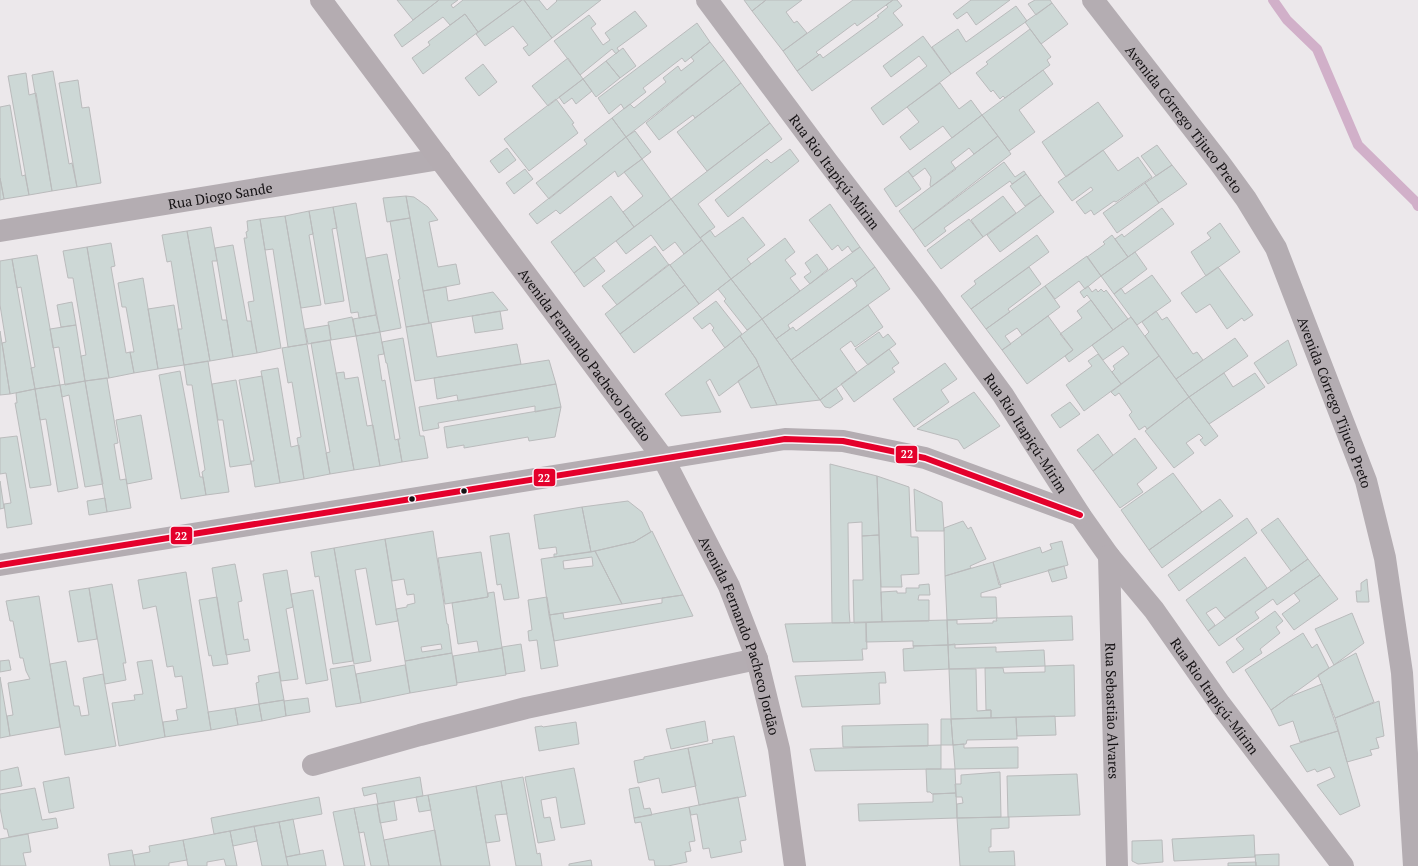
<svg xmlns="http://www.w3.org/2000/svg" width="1418" height="866" font-family="'PT Serif',serif">
<rect width="100%" height="100%" fill="#ece8eb"/>
<g fill="none" stroke-linecap="round" stroke-linejoin="round">
<path stroke="#d1b0c9" stroke-width="10" d="M1273,0L1287,20L1317,49L1358,145L1416,202L1418,206"/>
</g>
<path fill="#cdd8d6" stroke="#babbbc" fill-rule="evenodd" d="M397,0H439L413,20Z
M439,0H458L451,5L453,8L463,0H522L478,32L465,14L450,25L443,17L402,47L394,35Z
M522,0H524L552,38L529,56L523,48L528,45L513,26L485,46L476,34Z
M524,0H539L547,10L557,1L556,0H601L552,38Z
M744,0H766L752,11Z
M766,0H802L786,12L794,23L797,21L807,33L783,51L752,11Z
M853,0H893L857,26L855,23L816,52L819,55L797,71L783,51Z
M893,0H897L902,6L893,13L903,25L812,91L797,71L820,54L823,58L879,17L877,16L888,7L886,5Z
M971,0H1010L976,25L967,12L957,19L953,14Z
M1035,0H1050L1052,3L1036,15L1028,4Z
M1052,3L1068,24L1041,44L1025,22Z
M1016,6L1027,21L951,74L932,47L958,29L966,42Z
M635,11L647,26L617,48L619,51L616,54L612,49L580,75L554,41L589,15L596,24L591,28L603,45L610,40L605,33Z
M465,14L478,32L423,74L412,58L430,45L428,42Z
M697,23L710,42L685,62L682,58L643,88L646,92L624,109L621,104L609,114L598,98Z
M1030,29L1051,57L1047,60L1050,65L1005,98L1003,96L1000,99L993,90L991,92L976,73L988,64L986,62Z
M923,36L951,74L883,125L871,108L927,66L919,56L891,77L883,66Z
M710,42L724,60L626,137L612,118L630,104L634,108L666,82L663,78L678,66L681,71L694,61L691,57Z
M623,48L636,66L620,78L606,61Z
M568,58L583,79L548,106L532,86Z
M724,60L741,83L695,118L693,115L659,140L646,123Z
M606,61L620,78L596,97L583,79Z
M483,64L497,82L479,96L465,78Z
M1043,70L1053,84L1019,110L1035,132L1009,151L982,115Z
M53,71L69,164L72,163L77,187L52,191L32,75Z
M26,73L29,95L36,93L52,191L29,195L8,76Z
M583,79L592,91L576,104L572,98L564,104L559,97Z
M78,80L82,108L89,107L101,183L77,187L59,83Z
M741,83L770,123L707,171L677,132Z
M940,83L959,109L971,100L982,115L952,138L943,126L910,150L900,137L919,122L907,107Z
M556,99L574,123L572,124L578,133L529,171L504,139Z
M1098,102L1123,136L1066,177L1042,142Z
M10,105L22,176L25,175L29,195L4,199L0,178V107Z
M982,115L998,136L974,154L969,148L951,162L956,169L931,187L930,185L931,177L925,168L913,177L908,171Z
M612,118L626,137L549,199L536,183L587,144L584,140Z
M770,123L782,139L698,204L715,227L700,238L671,199Z
M635,131L651,152L642,159L626,137Z
M998,136L1011,154L913,230L899,211Z
M626,137L642,159L618,177L615,171L560,214L556,210L537,224L529,214Z
M1157,145L1172,165L1156,176L1141,156Z
M507,148L516,160L499,173L490,161Z
M790,149L799,161L728,217L715,200L767,159L771,163Z
M1103,150L1118,171L1138,157L1152,177L1116,202L1114,201L1094,215L1091,210L1085,214L1076,202L1093,190L1091,187L1072,201L1058,182Z
M642,159L671,199L634,227L623,212L643,196L624,172Z
M1004,162L1015,177L1024,171L1026,174L1012,184L1010,181L944,228L946,231L925,247L913,230Z
M1172,165L1187,184L1159,203L1145,183Z
M525,169L533,179L514,194L506,183Z
M908,171L921,189L896,207L884,189Z
M1026,174L1041,195L1025,206L1010,186Z
M0,178L4,199L0,200Z
M1145,183L1159,203L1117,233L1103,213Z
M1041,195L1054,212L1000,252L987,235Z
M406,196L414,197L428,207L438,220L429,222L438,267L456,264L460,284L423,291Z
M406,196L410,218L387,222L383,198Z
M611,196L634,227L574,273L551,242Z
M1003,196L1016,213L983,237L971,220Z
M671,199L702,240L684,254L675,242L663,251L651,235L626,254L616,241Z
M356,203L376,315L359,318L358,312L351,313L333,207Z
M830,204L860,247L852,252L848,246L842,251L838,245L832,250L809,220Z
M333,207L337,228L332,229L344,301L325,304L309,211Z
M1162,208L1174,224L1128,257L1115,239L1122,234L1124,237Z
M309,211L313,234L309,235L321,305L301,308L285,216Z
M285,216L307,344L288,347L273,249L265,250L260,219Z
M743,217L765,245L747,259L751,264L731,279L700,238L710,230L715,237Z
M410,218L429,323L406,327L398,280L400,279L390,221Z
M260,219L281,348L257,353L248,302L254,301L244,238H247L246,232L248,231L247,221Z
M969,219L983,237L941,269L927,250Z
M1220,223L1240,252L1206,276L1191,252L1211,238L1207,233Z
M211,227L217,261H212L222,320H227L233,357L210,361L187,231Z
M187,231L210,361L184,365L178,329H182L171,261L167,262L162,235Z
M1037,235L1049,252L971,309L961,296L976,284L974,281Z
M1112,235L1128,257L1101,276L1087,257L1105,244L1103,242Z
M785,238L795,252L785,260L796,274L790,278L800,291L762,319L731,279Z
M702,240L731,279L699,304L670,265Z
M111,243L115,266L111,267L126,353L130,352L134,373L109,378L87,247Z
M233,245L247,321H251L257,353L233,357L215,248Z
M655,246L669,265L617,305L602,286Z
M87,247L109,378L85,381L81,356L86,355L73,278H68L63,251Z
M860,247L875,267L855,282L852,278L788,325L790,329L776,339L762,319Z
M1135,252L1147,269L1114,294L1101,276Z
M387,254L401,328L380,332L366,258Z
M817,254L828,269L810,284L804,277L811,272L805,263Z
M37,255L60,385L35,389L31,368L35,367L21,287L17,288L12,259Z
M1087,256L1101,276L1085,289L1079,281L1055,299L1045,286Z
M594,257L605,271L584,287L574,273Z
M12,259L35,389L10,394L2,343L6,342L0,305V261Z
M669,264L685,285L620,334L605,314Z
M875,267L890,289L791,360L776,339L793,327L796,331L857,286L855,282Z
M1029,267L1041,284L1008,309L1010,312L986,329L971,309Z
M1218,267L1253,315L1244,321L1242,318L1227,329L1210,304L1196,313L1181,293Z
M1152,275L1171,301L1137,325L1114,294L1121,288L1125,294Z
M143,278L158,369L134,373L130,352H134L126,307H122L118,283Z
M731,279L762,319L747,330L724,301L726,299L718,289Z
M685,285L699,304L634,353L620,334Z
M1045,286L1060,307L1022,335L1017,328L1005,336L1011,344L1002,350L986,329Z
M1088,286L1092,292L1096,289L1098,292L1101,289L1104,292L1106,290L1128,319L1113,330L1087,295L1084,298L1080,292Z
M446,287L448,301L493,292L508,310L429,323L423,291Z
M1091,300L1113,330L1069,362L1065,356L1073,350L1060,334L1082,318L1077,311Z
M716,301L742,334L725,348L712,330L714,328L710,323L702,329L693,318Z
M72,302L76,325L61,327L57,305Z
M174,305L184,365L158,369L148,309Z
M868,305L883,327L855,347L851,341L840,349L857,373L820,400L791,360Z
M500,311L503,329L475,333L472,316Z
M1156,311L1162,320L1167,317L1193,354L1197,352L1203,360L1176,379L1145,336L1149,332L1142,322Z
M376,315L380,332L356,336L353,319Z
M1048,316L1073,350L1027,384L1002,350Z
M352,317L356,336L331,340L328,322Z
M1131,317L1159,356L1121,384L1112,372L1115,369L1113,366L1129,354L1123,346L1103,360L1092,345Z
M762,319L776,339L820,400L777,405L756,359L740,336Z
M431,323L437,357L517,344L521,364L415,381L406,327Z
M76,325L85,381L65,385L59,347L53,348L50,329Z
M329,325L331,340L308,344L305,329Z
M0,331L10,394L0,395Z
M380,332L384,354L378,355L382,381L385,380L395,440L398,439L402,462L380,466L356,336Z
M879,332L883,338L888,334L896,344L868,365L855,349Z
M740,336L756,359L759,366L719,396L710,379L706,382L721,412L681,416L665,394Z
M403,338L420,436H424L428,458L402,462L398,439H400L387,363H386L382,342Z
M1235,338L1248,356L1189,397L1176,379Z
M330,340L354,470L330,474L326,453L330,452L311,343Z
M1288,340L1297,365L1268,384L1254,363Z
M307,344L330,474L304,479L297,438L301,437L292,382L288,383L282,348Z
M889,349L899,363L892,368L895,372L854,402L841,384Z
M1098,354L1121,384L1084,411L1066,385L1092,366L1088,361Z
M1159,356L1189,397L1147,429L1145,426L1139,430L1129,415L1132,412L1119,393L1115,396L1111,392Z
M549,360L556,384L458,401L457,395L437,399L434,378Z
M208,361L229,492L206,495L202,472L205,470L192,385H187L184,365Z
M945,363L957,379L941,390L949,402L914,427L893,399Z
M759,366L777,405L751,408L738,381Z
M278,368L291,447L299,445L304,479L280,483L261,371Z
M180,371L200,477H203L206,495L181,499L159,375Z
M344,372L345,379L358,377L367,426L373,425L380,466L354,470L336,373Z
M1224,373L1233,387L1255,373L1265,387L1209,424L1189,397Z
M262,376L280,483L255,487L251,461H254L239,380Z
M106,378H107L118,443L114,444L120,480L126,479L131,508L107,512L85,381Z
M236,380L251,464L230,467L223,420H218L212,384Z
M85,381L103,484L85,487L69,395L62,397L60,385Z
M556,384L561,407L535,412V406L438,423L439,428L423,431L419,407Z
M60,385L78,488L58,492L46,419L40,420L35,389Z
M836,388L843,399L830,408L825,407L820,400Z
M35,389L51,485L30,488L15,403H17L16,393Z
M974,392L1000,426L964,449L958,440L917,429Z
M1189,397L1218,436L1205,446L1200,440L1203,438L1199,434L1186,443L1194,453L1174,468L1145,431Z
M1070,402L1080,414L1060,428L1051,415Z
M561,407L555,437L529,441L528,437L464,448V445L447,448L444,427Z
M141,415L152,479L127,484L116,420Z
M1098,434L1113,455L1093,471L1077,450Z
M17,436L32,524L7,528L4,504L11,503L6,473L0,474V438Z
M1135,438L1157,468L1137,484L1143,492L1120,508L1093,471Z
M830,464L877,476L879,535L862,536V522L848,523L849,610L850,623H832Z
M1173,473L1202,512L1149,550L1121,510Z
M877,476L909,487L911,537H918L919,574L901,575L902,587H881Z
M0,481L4,508L0,509Z
M914,489L942,502L944,531H916Z
M105,498L107,512L89,515L87,501Z
M1220,499L1233,516L1162,568L1149,550Z
M628,501L642,512L651,532L634,542L591,552L582,507Z
M582,507L591,552L554,557V554H557L556,547L539,549L534,515Z
M1247,518L1257,533L1179,591L1168,575Z
M1278,518L1308,559L1291,571L1261,530Z
M963,521L968,529L971,527L986,559L970,566L971,568L945,576L944,528Z
M433,531L447,624H448L452,653L405,661L396,609L407,607V605L415,603L414,594L407,595L404,579L392,581L385,539ZM441,644L442,649L422,652L421,647Z
M652,531L683,595L622,604L595,551L634,542Z
M509,533L519,598L504,600L501,584L497,585L490,536Z
M879,535L882,622L854,623L853,580H863L862,536Z
M385,539L398,621L376,625L366,568L355,570L371,661L354,664L334,548Z
M1062,541L1068,565L999,585L993,562L1040,547L1042,553L1052,549L1050,544Z
M334,548L353,661L333,664L319,576L315,577L311,552Z
M595,551L622,604L549,615L541,559ZM592,557L593,566L564,569L563,561Z
M481,552L488,597L445,604L438,558Z
M1245,557L1267,588L1225,618L1216,607L1206,613L1215,625L1208,631L1186,600Z
M1308,559L1320,575L1277,605L1273,599L1255,612L1259,618L1219,646L1208,631Z
M993,562L1001,587L981,593V597H996L997,618L947,620L945,576Z
M235,564L242,601L238,602L244,640L248,639L250,651L226,655L212,568Z
M1064,566L1067,578L1052,582L1048,570Z
M287,570L293,607L286,609L298,679L281,681L263,574Z
M186,572L211,730L165,737L163,722L178,720L176,710L187,708L182,676L175,677L173,666L167,667L156,606L143,609L138,580Z
M1320,575L1338,599L1294,630L1282,614L1300,601L1294,593Z
M1367,579L1369,602H1357L1356,591H1361V583Z
M112,584L126,663H123L126,680L105,684L89,588Z
M929,584L930,595H919L918,600H929V621L882,622L881,592L897,591V593H906V588H919V585Z
M89,588L97,639L78,642L69,591Z
M313,590L328,680L306,684L291,594Z
M494,592L502,648L479,652L477,641L458,644L452,603L488,597V593Z
M683,595L693,616L554,641L549,615L563,613L564,619L662,603V598Z
M39,596L60,727L10,736L7,716L13,715L8,683L30,679L26,671L23,658H20L13,621H10L6,601Z
M217,597L228,664L213,666L211,655L209,656L199,600Z
M547,597L558,666L541,669L537,640L529,641L528,631L532,630L528,600Z
M1275,611L1283,621L1276,627L1280,633L1260,649L1262,653L1233,673L1226,662L1244,649L1236,639Z
M1352,613L1364,643L1334,665L1315,629Z
M1072,616L1073,640L948,645L947,620H957V624L993,623V621H997L996,619L997,618Z
M947,620L948,645L913,646V641L866,642V622Z
M866,622L867,649H862L863,660L793,662L785,624Z
M1303,633L1312,648L1317,644L1329,668L1271,710L1245,670Z
M521,644L525,671L506,674L502,647Z
M955,644V648L996,647V652L1044,650L1045,666L949,669L948,645Z
M948,645L949,669L904,671L903,649L914,648L913,646Z
M502,648L506,675L457,683L453,656Z
M452,653L457,685L410,693L405,661Z
M1356,653L1374,702L1335,718L1318,675L1334,665Z
M9,660L11,670L0,672V661Z
M152,660L165,737L119,746L112,703L135,700L134,695L143,694L137,662Z
M66,661L74,706H79L81,716L89,715L83,678L103,674L116,746L65,755L50,664Z
M354,665L361,703L336,707L330,669Z
M405,665L410,693L361,703L356,674Z
M1074,665L1075,716L991,718V710H986L985,668H1003L1004,673L1045,672V666Z
M949,669H976L977,711L991,710V718L951,719Z
M279,672L284,700L259,704L256,683L259,682L258,676Z
M885,672L886,683H879L880,704L802,707L795,676Z
M0,677L10,736L0,738Z
M1322,684L1338,731L1300,742L1293,721L1279,726L1271,710L1289,697Z
M308,698L310,712L286,716L284,701Z
M284,700L286,716L262,721L259,704Z
M1379,701L1384,736L1376,738L1379,748L1370,750L1372,755L1347,762L1335,718Z
M259,704L262,721L238,725L235,708Z
M235,708L238,725L211,730L208,712Z
M1055,716L1056,735L1017,736L1016,717Z
M1016,717L1017,739L967,740L966,744L953,745L951,719Z
M941,719H951L953,745H941Z
M705,721L708,741L671,749L666,729Z
M576,722L579,744L539,751L535,727L542,726L543,727Z
M928,724V746L843,747L842,726Z
M1338,731L1360,806L1340,815L1317,785L1335,777L1330,767L1317,772L1315,769L1307,772L1290,746Z
M734,736L746,796L699,805L688,748L713,743L712,740Z
M964,744V748L1018,747V768L955,769L953,745Z
M941,745V769H933L815,771L810,749Z
M688,748L696,786L662,793L659,778L638,783L634,761L644,759V757Z
M18,767L22,786L0,790V771Z
M574,768L585,824L561,828L556,797L541,800L544,818L550,817L555,840L538,843L525,777Z
M926,769H955L956,793L932,794L930,792H927Z
M1000,772L1001,817L957,818V804L963,803L962,797H956L955,784H961V775Z
M1077,774L1080,815L1008,817L1007,776Z
M69,777L74,808L49,813L43,782Z
M420,777L423,796L378,804L376,793L364,796L362,788Z
M523,777L537,854L540,853L542,866H516L501,781Z
M501,781L507,814L495,815L500,841L486,843L476,786Z
M476,786L490,866H441L428,795Z
M639,787L644,809L650,808L652,815L634,818L629,789Z
M35,788L42,820L56,818L58,828L9,837L7,829H4L0,808V794Z
M956,793L957,818L859,821L858,804L933,802V794Z
M428,795L431,810L419,812L416,797Z
M319,797L322,814L214,834L211,818Z
M738,797L746,840L740,841L742,852L711,858L709,848L703,849L697,814L691,815L689,807Z
M394,801L397,820L380,823L377,804Z
M377,804L380,820L389,866H371L364,832L359,833L354,808Z
M689,807L695,841L689,842L691,851L685,852L687,862L668,866H655L654,860H649L641,822L635,823L634,818Z
M354,808L359,833L365,866H344L333,812Z
M1009,817V828L991,829V847H989V852L1014,851L1015,866H960L957,818Z
M293,819L300,854L286,857L279,822Z
M279,822L288,866H262L254,826Z
M254,826L257,841L233,846L230,831Z
M435,830L441,866H389L384,840Z
M230,831L237,866H226L224,859L207,862V866H188L183,840Z
M28,834L31,852L23,853L26,866H0V839Z
M1254,835L1255,857L1174,861L1172,839Z
M183,840L187,860L169,863V866H135L133,855L150,852L149,846Z
M1162,840L1163,862L1138,864L1132,861V841Z
M132,850L135,866H110L108,854Z
M323,850L326,866H288L286,857Z
M1279,854V866H1256L1255,855Z
M591,860L592,866H569V864Z
M1256,862V866H1228V863Z"/>
<g fill="none" stroke-linecap="round" stroke-linejoin="round">
<g stroke="#b4adb2" stroke-width="22">
<path id="s1" d="M707,0L827,161L928,293L1003,395L1080,515L1109,556L1154,610L1220,704L1343,866"/>
<path id="s2" d="M1093,0L1219,162L1246,199L1276,248L1366,481L1385,558L1402,673L1414,866"/>
<path id="s3" d="M0,231L440,159"/>
<path id="s4" d="M1109,556L1117,866"/>
<path d="M0,565L785,439L843,441L925,458L1080,515"/>
<path d="M313,765L420,735L526,708L757,659"/>
</g>
<path stroke="#b4acb1" stroke-width="22" id="s5" d="M321,0L663,458L729,586L757,659L779,749L795,866"/>
<g stroke="#fcf3f9" stroke-width="9">
<path id="bus-1" d="M0,565L785,439L843,441L925,458L1080,515"/>
</g>
<use href="#bus-1" stroke="#e4002b" stroke-width="6"/>
</g>
<g fill="#141113" stroke="#fcf3f9" stroke-width="1.5">
<circle cx="464" cy="491" r="3.5"/>
<circle cx="412" cy="499" r="3.5"/>
</g>
<g text-anchor="middle" dominant-baseline="central" stroke-width="3.5" stroke-linejoin="round" paint-order="stroke">
<g font-size="14" fill="#141113" stroke="#fcf3f9">
<text stroke="none"><textPath href="#s2" startOffset="150">Avenida Córrego Tijuco Preto</textPath></text>
<text stroke="none"><textPath href="#s1" startOffset="214">Rua Rio Itapiçú-Mirim</textPath></text>
<text stroke="none"><textPath href="#s3" startOffset="223">Rua Diogo Sande</textPath></text>
<text stroke="none"><textPath href="#s5" startOffset="442">Avenida Fernando Pacheco Jordão</textPath></text>
<text stroke="none"><textPath href="#s2" startOffset="474">Avenida Córrego Tijuco Preto</textPath></text>
<text stroke="none"><textPath href="#s1" startOffset="538">Rua Rio Itapiçú-Mirim</textPath></text>
<text stroke="none"><textPath href="#s5" startOffset="766">Avenida Fernando Pacheco Jordão</textPath></text>
<text stroke="none"><textPath href="#s1" startOffset="862">Rua Rio Itapiçú-Mirim</textPath></text>
<text stroke="none"><textPath href="#s4" startOffset="155">Rua Sebastião Alvares</textPath></text>
</g>
</g>
<g stroke="#fcf3f9" stroke-width="1.5">
<rect x="895" y="445" width="23" height="19" rx="4" fill="#e4002b"/>
<rect x="533" y="468" width="23" height="19" rx="4" fill="#e4002b"/>
<rect x="170" y="526" width="23" height="19" rx="4" fill="#e4002b"/>
</g>
<g font-size="11" text-anchor="middle" font-weight="bold" fill="#fff">
<text x="907" y="458">22</text>
<text x="544" y="482">22</text>
<text x="181" y="540">22</text>
</g>
</svg>
